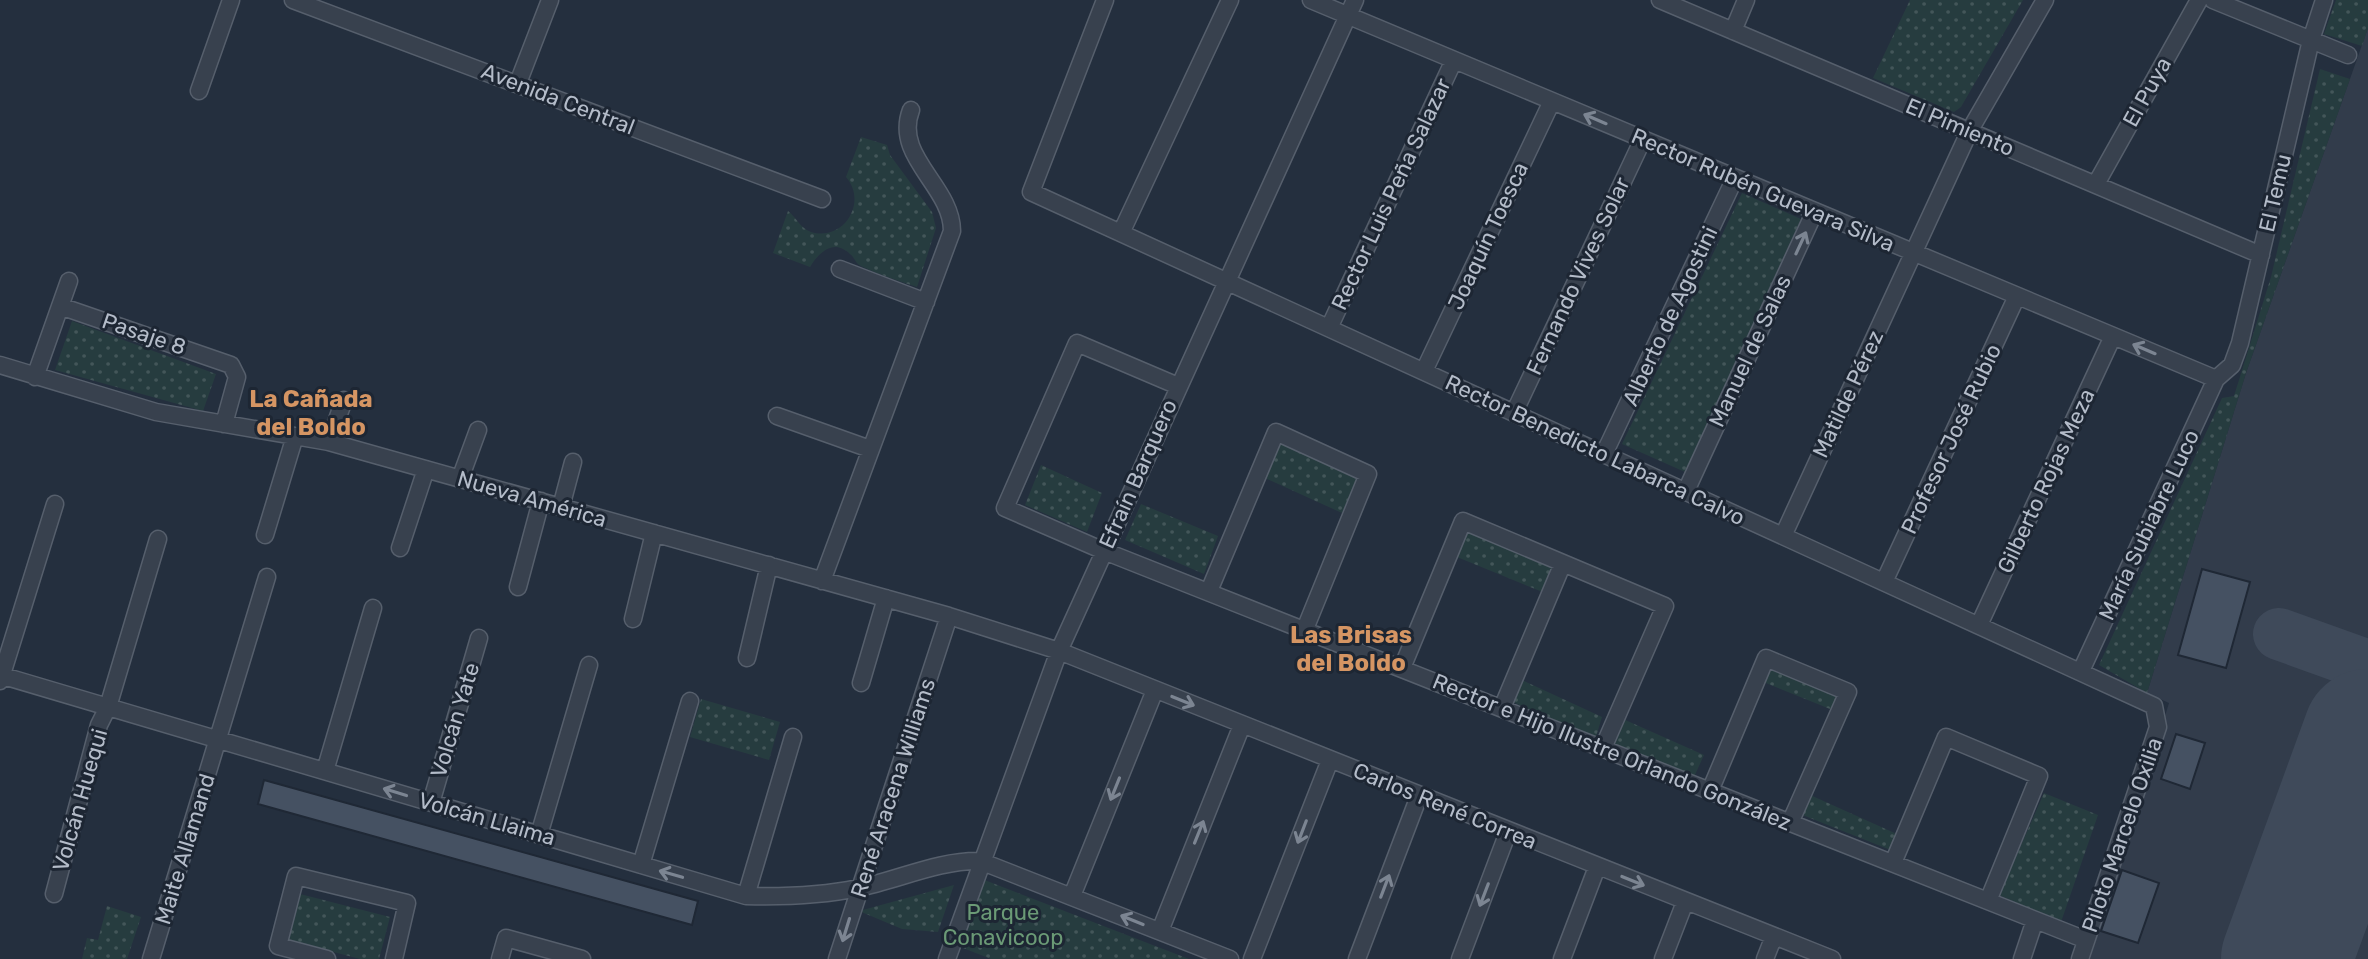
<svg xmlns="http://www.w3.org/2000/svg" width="2368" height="959" font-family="Rubik,sans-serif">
<defs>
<pattern id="grass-dots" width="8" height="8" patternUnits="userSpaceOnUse" patternTransform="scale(2)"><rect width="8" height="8" fill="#263c3f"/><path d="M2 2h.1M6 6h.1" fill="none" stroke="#435659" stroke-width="1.8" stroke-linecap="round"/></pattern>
</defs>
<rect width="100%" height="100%" fill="#242f3e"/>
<path fill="#323c4b" d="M2368,28V959H2090L2169,703L2147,693L2246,373Z"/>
<path fill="url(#grass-dots)" d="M1910,0H2023L1961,107L1954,112L1873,78Z
M2336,0H2368V28L2362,46L2324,34Z
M2320,69L2350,79L2246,373L2147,693L2099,665L2222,398L2234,396L2271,277Z
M861,137L887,145L890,155L932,212L936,228L917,287C899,281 880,275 863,267C855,264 856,259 850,254C834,238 819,252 810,267L773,253L788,211C797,218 800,228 811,232C844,242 868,202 846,177Z
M1742,193L1801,219L1685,472L1622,444Z
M72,321L216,374L203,411L55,370Z
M1279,443L1358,477L1342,513L1265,478Z
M1041,465L1102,493L1087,532L1025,505Z
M1141,504L1218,536L1204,574L1125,540Z
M1465,525L1558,564L1545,593L1452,555Z
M1769,663L1842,694L1835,711L1761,681Z
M1522,680L1602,717L1595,740L1513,702Z
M701,699L780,722L769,760L690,737Z
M1623,719L1704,755L1694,777L1613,745Z
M2044,793L2098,815L2061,922L1999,895Z
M1808,794L1899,835L1893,851L1800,814Z
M982,879L1189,959H991L958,946Z
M954,885L938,932L902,929L859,911Z
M300,894L390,917L379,959H360L288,940Z
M107,906L141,917L127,959H82L87,938L98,940Z"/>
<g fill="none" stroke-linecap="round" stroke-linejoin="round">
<path stroke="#3f4a5a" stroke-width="52" d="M2279,634L2368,666"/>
<path stroke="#3f4a5a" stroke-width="130" d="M2286,959L2368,734"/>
</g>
<path fill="#455162" stroke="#1f2835" stroke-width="2" d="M2202,569L2250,582L2226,668L2178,655Z
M2176,734L2205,743L2190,789L2161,779Z
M264,780L698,901L692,925L258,804Z
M2122,870L2159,883L2138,943L2101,931Z"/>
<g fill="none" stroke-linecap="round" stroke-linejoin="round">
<g stroke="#565f6c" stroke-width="19">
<path id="street" d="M293,0L822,199
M1105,0L1031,192L2154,706L2158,727L2080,959
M1311,0L2216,379
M1660,0L2261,255
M2213,0L2348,55
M1733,31L1746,0
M518,83L550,0
M199,91L231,0
M2096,184L2199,0
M1121,233L1230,0
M840,269L926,302
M60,306L231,365L237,377L224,424
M1329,328L1454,60
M0,365L156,412L329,442L949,616L1059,651L1832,959
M1424,371L1552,101
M35,377L69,281
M2216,379L2232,365L2240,343L2311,40L2324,0
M1178,386L1077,343L1005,508L1104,551L2086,940
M1514,413L1643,139
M777,416L870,449
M329,442L344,400
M1604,454L1735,178
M460,479L478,430
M1686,491L1815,211
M561,507L573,462
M265,535L295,436
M1783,536L1970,130L2045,0
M400,548L426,469
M822,581L952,231C952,186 893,157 911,110
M1884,582L2017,296
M518,587L541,501
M1209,591L1276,432L1368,474L1305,629
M633,619L654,533
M1979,625L2113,336
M747,658L769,565
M1402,668L1463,521L1665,606L1603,748
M2081,671L2216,379
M0,675L746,896C785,897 820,896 858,888C898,880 939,860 980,861L1230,959
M0,681L55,504
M861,683L886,598
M1502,708L1563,563
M325,771L373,608
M1710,791L1766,658L1848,692L1790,823
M431,803L479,638
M539,835L589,665
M1893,863L1946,737L2039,776L1988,901
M641,865L690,701
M54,894L99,725L108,707L158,539
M746,896L793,737
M1072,896L1155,690
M1160,931L1242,725
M151,959L267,577
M327,959L278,946L296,876L407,903L394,959
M500,959L506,938L582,959
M837,959L949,616
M947,959L1059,651L1355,0
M1252,959L1330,760
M1357,959L1419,796
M1460,959L1508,832
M1562,959L1597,867
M1663,959L1685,902
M1765,959L1774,936
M2022,959L2035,920"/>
</g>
<use href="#street" stroke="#38414e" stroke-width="16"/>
</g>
<defs><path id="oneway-shaft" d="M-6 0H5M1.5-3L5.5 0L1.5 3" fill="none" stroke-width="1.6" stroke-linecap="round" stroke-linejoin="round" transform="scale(2)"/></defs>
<g stroke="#7c8592">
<use href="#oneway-shaft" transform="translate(1595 119) rotate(-157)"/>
<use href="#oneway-shaft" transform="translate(1801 243) rotate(-65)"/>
<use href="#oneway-shaft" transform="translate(2144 349) rotate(-157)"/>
<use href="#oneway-shaft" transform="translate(1183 701) rotate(22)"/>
<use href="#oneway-shaft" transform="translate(1115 789) rotate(112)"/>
<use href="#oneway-shaft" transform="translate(395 792) rotate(-163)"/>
<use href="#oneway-shaft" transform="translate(1199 832) rotate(-68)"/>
<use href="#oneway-shaft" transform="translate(1302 832) rotate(111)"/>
<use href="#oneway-shaft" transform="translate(671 874) rotate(-164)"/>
<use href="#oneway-shaft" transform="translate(1633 881) rotate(22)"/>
<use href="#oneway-shaft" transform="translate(1385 886) rotate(-69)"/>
<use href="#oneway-shaft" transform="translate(1484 895) rotate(111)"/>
<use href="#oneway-shaft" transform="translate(1132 920) rotate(-158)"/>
<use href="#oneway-shaft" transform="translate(846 930) rotate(107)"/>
</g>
<g text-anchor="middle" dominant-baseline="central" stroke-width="6" stroke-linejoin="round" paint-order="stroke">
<g font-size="22" fill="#b4bcc9" stroke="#1d2633">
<text transform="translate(2147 92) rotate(-61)">El Puya</text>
<text transform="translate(558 99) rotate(21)">Avenida Central</text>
<text transform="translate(1960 127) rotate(23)">El Pimiento</text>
<text transform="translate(1763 190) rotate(23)">Rector Rubén Guevara Silva</text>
<text transform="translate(2275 193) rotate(-77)">El Temu</text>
<text transform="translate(1391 194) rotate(-65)">Rector Luis Peña Salazar</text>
<text transform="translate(1488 236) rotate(-65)">Joaquín Toesca</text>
<text transform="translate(1578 276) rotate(-65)">Fernando Vives Solar</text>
<text transform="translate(1670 316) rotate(-65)">Alberto de Agostini</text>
<text transform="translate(144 334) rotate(19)">Pasaje 8</text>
<text transform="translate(1750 351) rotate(-65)">Manuel de Salas</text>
<text transform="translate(1848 394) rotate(-65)">Matilde Pérez</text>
<text transform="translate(1951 439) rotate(-65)">Profesor José Rubio</text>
<text transform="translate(1595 450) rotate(25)">Rector Benedicto Labarca Calvo</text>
<text transform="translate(1138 474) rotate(-66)">Efraín Barquero</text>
<text transform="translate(2046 481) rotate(-65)">Gilberto Rojas Meza</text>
<text transform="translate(532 499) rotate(16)">Nueva América</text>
<text transform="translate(2149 525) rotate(-65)">María Subiabre Luco</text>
<text transform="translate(455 720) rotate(-73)">Volcán Yate</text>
<text transform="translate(1612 752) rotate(22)">Rector e Hijo Ilustre Orlando González</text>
<text transform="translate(893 788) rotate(-72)">René Aracena Williams</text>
<text transform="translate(80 800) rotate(-74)">Volcán Huequi</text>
<text transform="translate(1445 806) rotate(22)">Carlos René Correa</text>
<text transform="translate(487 819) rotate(16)">Volcán Llaima</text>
<text transform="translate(2122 835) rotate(-71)">Piloto Marcelo Oxilia</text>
<text transform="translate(185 849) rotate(-73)">Maite Allamand</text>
</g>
<g font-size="22" fill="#6b9a76" stroke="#1d2633">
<text x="1003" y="912">Parque<tspan x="1003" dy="25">Conavicoop</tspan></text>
</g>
<g font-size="24" font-weight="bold" fill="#d59563" stroke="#1d2633">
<text x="311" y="399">La Cañada<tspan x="311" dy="28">del Boldo</tspan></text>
<text x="1351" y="635">Las Brisas<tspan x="1351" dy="28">del Boldo</tspan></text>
</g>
</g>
</svg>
